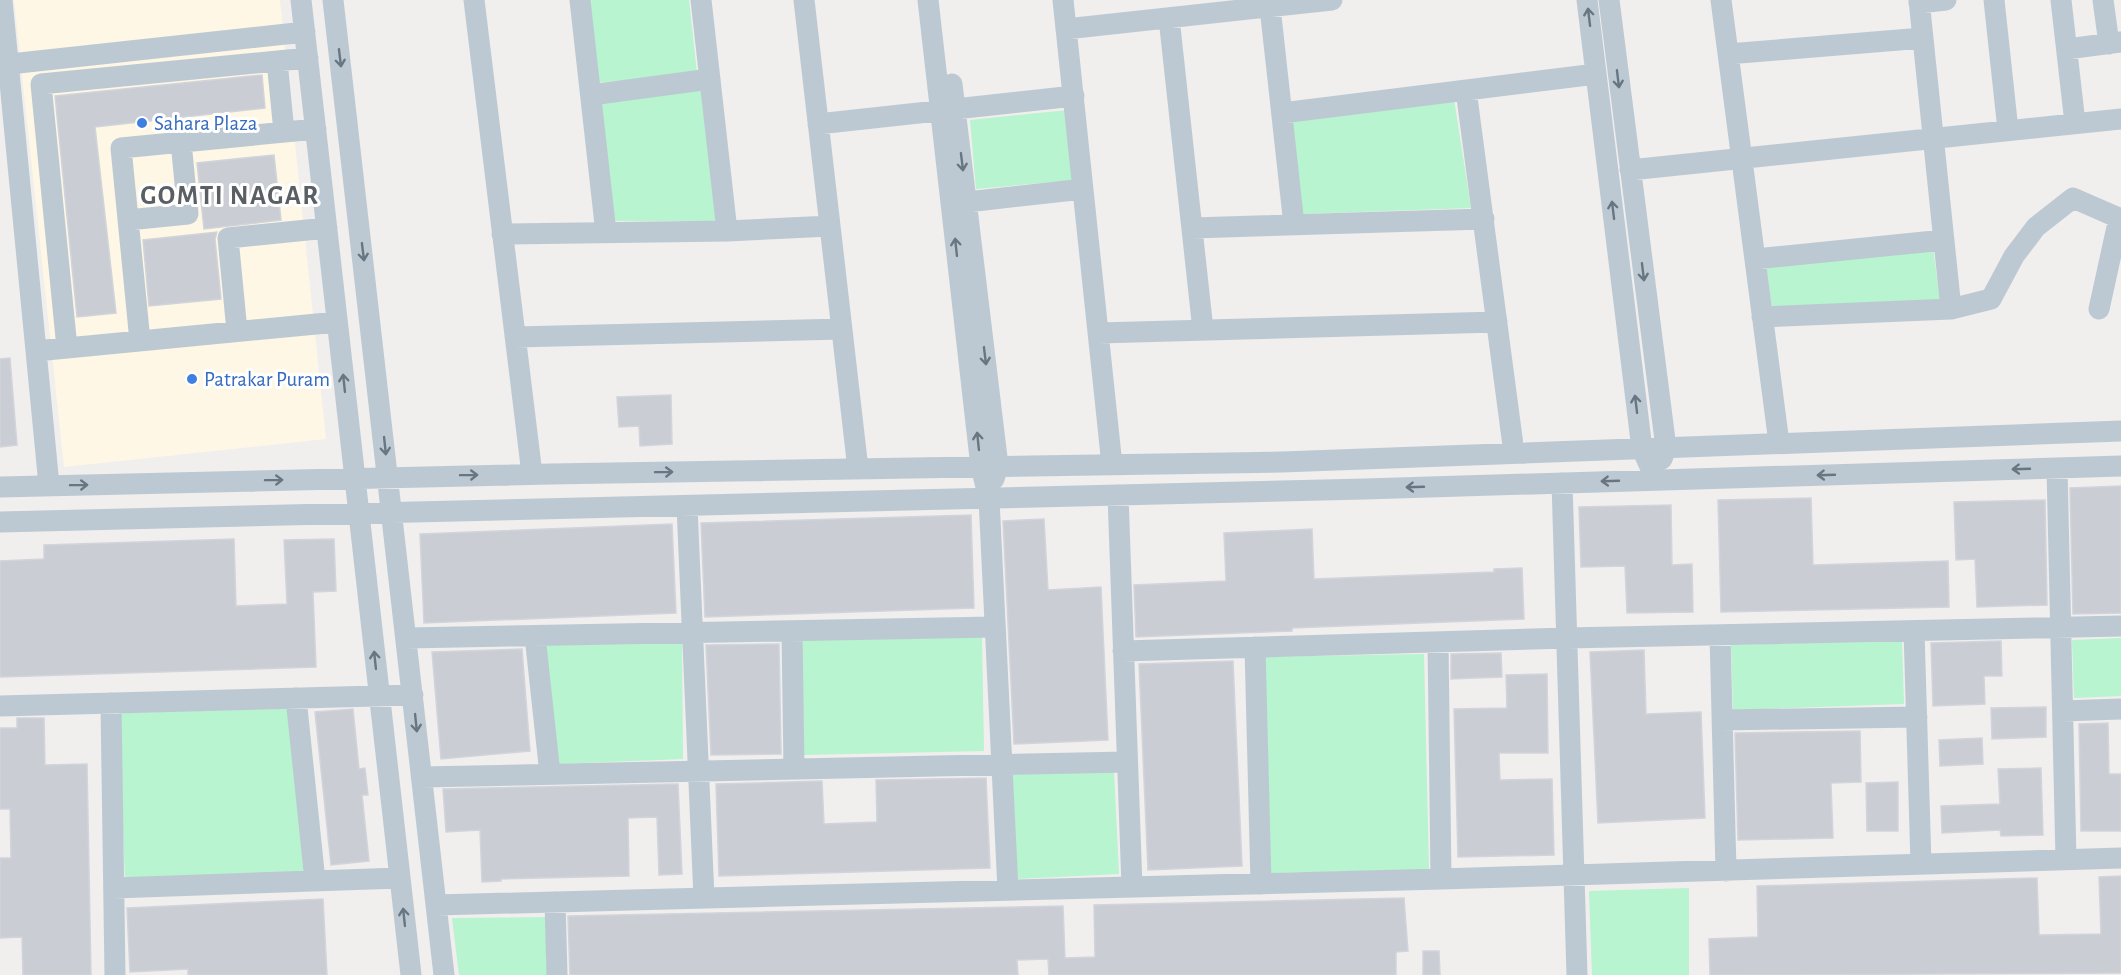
<svg xmlns="http://www.w3.org/2000/svg" width="2121" height="975" font-family="'Alegreya Sans',sans-serif">
<rect width="100%" height="100%" fill="#f1eeee"/>
<path fill="#fef7e5" d="M14,0H280L326,439L64,467Z"/>
<path fill="#b7f4cf" d="M587,0H689L697,73L596,83Z
M702,89L716,221H613L600,103Z
M1454,99L1471,208L1302,214L1290,121Z
M1068,110L1075,180L976,189L970,120Z
M1933,248L1940,301L1772,308L1766,265Z
M982,637L984,751L804,755L801,640Z
M2121,638V696L2074,698L2072,640Z
M1902,640L1904,704L1733,710L1731,645Z
M682,643L683,759L557,764L543,644Z
M1424,654L1429,870L1267,873L1262,657Z
M289,708L304,873L125,878L118,711Z
M1114,769L1119,874L1016,879L1011,773Z
M1689,888V975H1592L1589,891Z
M548,917V975H459L452,918Z"/>
<path fill="#cacdd4" stroke="#d2d4db" stroke-width="1.5" d="M262,75L265,108L95,127L116,313L77,317L55,96Z
M274,155L281,220L204,229L197,163Z
M217,232L215,239L221,299L149,306L143,240Z
M10,358L17,445L0,447V359Z
M671,395L672,444L640,446L639,426L619,427L617,397Z
M2121,486V613L2073,614L2070,488Z
M1811,498L1813,565L1948,561L1949,607L1721,612L1718,500Z
M2045,500L2047,605L1977,607L1975,559L1956,560L1954,502Z
M1671,505L1672,565L1692,564L1693,612L1627,613L1625,566L1581,567L1579,507Z
M971,515L974,608L705,617L701,523Z
M1044,519L1048,590L1101,587L1108,740L1014,744L1003,521Z
M672,524L676,613L424,623L420,534Z
M1312,529L1314,579L1494,572V569L1522,568L1524,619L1292,628V631L1136,637L1134,585L1226,581L1224,533Z
M234,539L236,606L287,604L284,540L334,539L336,591L313,592L316,667L0,677V561L44,559V545Z
M2001,641L2002,676H1984L1985,704L1933,706L1931,643Z
M779,644L781,754L711,755L706,645Z
M522,649L530,751L441,759L432,652Z
M1644,650L1646,714L1701,712L1705,818L1598,823L1590,652Z
M1501,653L1502,677L1451,679V654Z
M1233,661L1242,866L1148,870L1139,664Z
M1547,674L1548,753H1499L1500,780L1552,779L1554,855L1458,857L1454,709L1507,708L1506,675Z
M2046,707V737L1992,739L1991,708Z
M353,709L359,769L365,768L368,795H362L369,861L331,865L315,712Z
M17,718H44L45,765L87,764L91,975H23L22,937L0,938V858H11L10,809H0V728H17Z
M2108,723L2109,774H2121V831H2081L2079,724Z
M1860,731L1861,782L1831,783L1833,838L1738,840L1735,733Z
M1982,738L1983,764L1940,766L1939,740Z
M2041,768L2043,835L2001,836L2000,830L1942,833L1941,806L2000,804L1998,769Z
M986,778L990,868L719,876L716,784L822,781L824,824L877,822L876,780Z
M1898,782V831H1867L1866,783Z
M678,784L682,874L659,875L657,817L628,818L629,876L501,879V881L482,882L480,830L446,832L443,789Z
M2121,876V973L1710,975L1709,939L1758,937L1757,886L2037,878L2039,935L2101,934L2099,877Z
M1404,898L1408,951L1396,952V975H1049L1048,959L1017,960L1018,975H570L568,916L1063,906L1065,958L1095,957L1094,905Z
M323,899L327,975H188V969L130,972L127,908Z
M1423,951H1439L1440,975H1423Z"/>
<g fill="none" stroke-linecap="round" stroke-linejoin="round">
<path stroke="#bdc9d2" stroke-width="21" d="M2,0L49,485
M301,0L411,975
M333,0L444,975
M474,0L532,474
M580,0L606,233
M701,0L727,231
M804,0L858,469
M928,0L981,467L989,499L1008,890
M1063,0L1112,465
M1587,0L1642,449L1656,480
M1609,0L1666,448L1662,459
M1721,0L1779,443
M1919,0L1951,309
M1994,0L2008,130
M2061,0L2075,123
M2103,0L2109,44
M1919,3L1946,0
M1270,7L1294,225
M1169,18L1203,330
M1066,29L1332,0
M2067,49L2121,42
M1728,54L1923,38
M277,61L284,132
M0,65L305,32
M952,84L998,466L994,479
M1466,90L1514,453
M591,95L710,79
M1282,113L1596,74
M818,124L1074,96
M1630,170L2121,119
M967,202L1083,189
M128,220L188,214L181,142
M1192,228L1484,219
M502,234L727,231L830,226
M1755,259L1944,240
M2099,309L2119,218
M1762,317L1951,309L1991,299L2014,256L2036,227L2073,198L2121,219
M237,331L228,238L327,228
M1099,333L1497,322
M515,337L842,329
M140,341L121,148L316,129
M67,348L41,84L308,58
M36,351L337,322
M2057,468L2066,860
M1562,483L1577,975
M0,487L551,474L1282,462L2121,431
M1118,495L1132,887
M687,506L704,898
M0,522L1365,489L2121,466
M792,631L794,769
M1914,631L1921,864
M1720,635L1726,871
M535,636L550,774
M406,638L995,627
M1438,642L1441,879
M1255,647L1261,884
M1123,651L1567,638L2121,626
M296,698L315,881
M111,703L115,975
M0,706L413,695
M2063,711L2121,709
M1722,720L1917,717
M422,777L1127,762
M114,888L400,878
M555,902L557,975
M436,905L1441,879L2121,858"/>
</g>
<defs><path id="oneway-shaft" d="M-6 0H5M1.5-3L5.5 0L1.5 3" fill="none" stroke-width="1.6" stroke-linecap="round" stroke-linejoin="round" transform="scale(1.5)"/></defs>
<g stroke="#687681">
<use href="#oneway-shaft" transform="translate(1589 17) rotate(-97)"/>
<use href="#oneway-shaft" transform="translate(340 58) rotate(83)"/>
<use href="#oneway-shaft" transform="translate(1618 79) rotate(83)"/>
<use href="#oneway-shaft" transform="translate(962 162) rotate(83)"/>
<use href="#oneway-shaft" transform="translate(1613 210) rotate(-97)"/>
<use href="#oneway-shaft" transform="translate(956 247) rotate(-96)"/>
<use href="#oneway-shaft" transform="translate(363 252) rotate(83)"/>
<use href="#oneway-shaft" transform="translate(1643 272) rotate(83)"/>
<use href="#oneway-shaft" transform="translate(985 356) rotate(83)"/>
<use href="#oneway-shaft" transform="translate(344 383) rotate(-96)"/>
<use href="#oneway-shaft" transform="translate(1636 404) rotate(-97)"/>
<use href="#oneway-shaft" transform="translate(978 441) rotate(-96)"/>
<use href="#oneway-shaft" transform="translate(385 446) rotate(84)"/>
<use href="#oneway-shaft" transform="translate(2021 469) rotate(178)"/>
<use href="#oneway-shaft" transform="translate(664 472) rotate(-1)"/>
<use href="#oneway-shaft" transform="translate(469 475) rotate(-1)"/>
<use href="#oneway-shaft" transform="translate(1826 475) rotate(178)"/>
<use href="#oneway-shaft" transform="translate(274 480) rotate(-1)"/>
<use href="#oneway-shaft" transform="translate(1610 481) rotate(178)"/>
<use href="#oneway-shaft" transform="translate(79 485) rotate(-1)"/>
<use href="#oneway-shaft" transform="translate(1415 487) rotate(178)"/>
<use href="#oneway-shaft" transform="translate(375 660) rotate(-96)"/>
<use href="#oneway-shaft" transform="translate(416 723) rotate(84)"/>
<use href="#oneway-shaft" transform="translate(404 917) rotate(-96)"/>
</g>
<g fill="#3f7fe0" stroke="#fff" stroke-width="2">
<circle cx="142" cy="123" r="6"/>
<circle cx="192" cy="379" r="6"/>
</g>
<g text-anchor="middle" dominant-baseline="central" stroke-width="6" stroke-linejoin="round" paint-order="stroke">
<g font-size="21" fill="#366cbe" stroke="#fff" text-anchor="start">
<text x="154" y="123">Sahara Plaza</text>
<text x="204" y="379">Patrakar Puram</text>
</g>
<g font-size="27" font-weight="bold" letter-spacing="1.5" fill="#5a5f64" stroke="#fff">
<text x="230" y="195">GOMTI NAGAR</text>
</g>
</g>
</svg>
